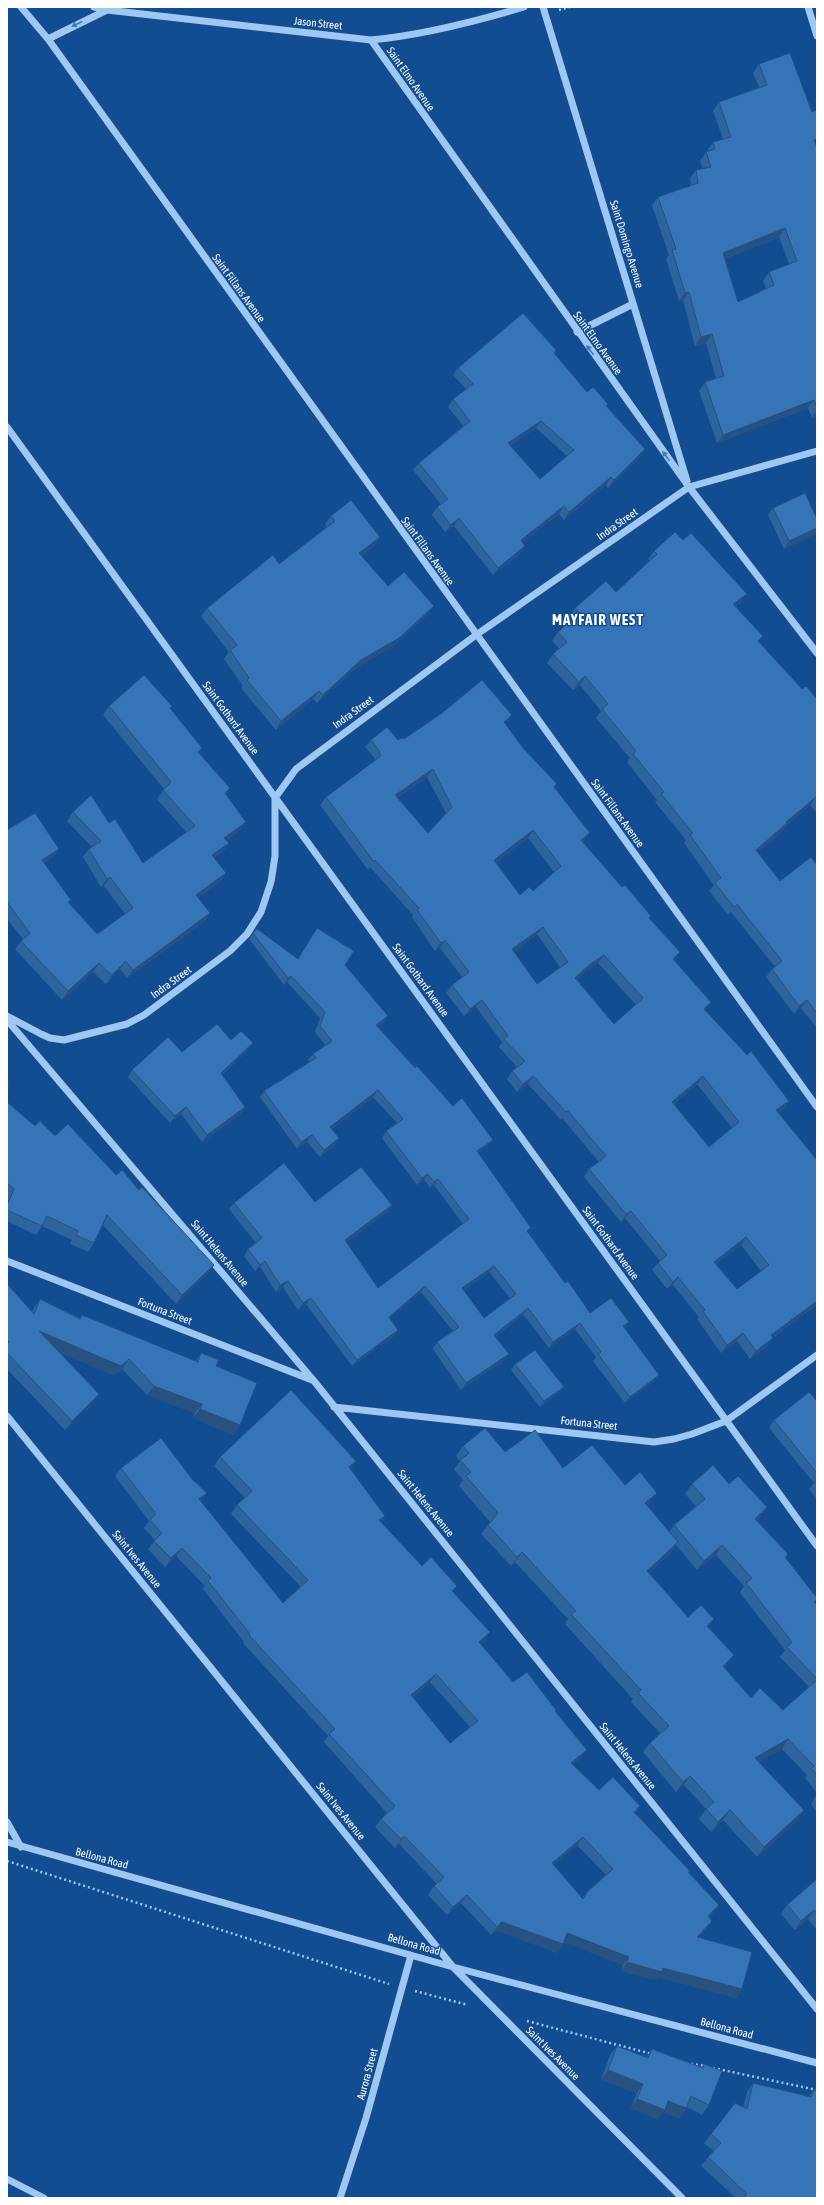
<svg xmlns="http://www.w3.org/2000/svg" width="824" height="2205" font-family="'Asap Condensed',sans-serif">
<rect width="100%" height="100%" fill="#124d91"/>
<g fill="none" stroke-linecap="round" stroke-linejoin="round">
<path stroke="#9ec7f2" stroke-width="2.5" stroke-dasharray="2 3" stroke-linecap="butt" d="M559,10L570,7
M7,1861L389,1984
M415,1991L468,2005
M527,2021L652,2054
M686,2063L705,2066
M713,2068L817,2090"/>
<path stroke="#9ec7f2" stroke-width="7" d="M21,7L48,39L817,1107
M94,7L107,10L371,40C424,35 474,22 524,7
M543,7L687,481
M808,7L817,36
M48,39L107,10
M371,40L689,487L817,653
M577,332L633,304
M7,427L817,1546
M7,1016L41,1034L50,1038L64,1040L127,1024L144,1015L230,951L247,934L261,912L271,882L275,856V798L296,769L476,635L689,487L817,451
M7,1020L314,1381L817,2009
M7,1261L312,1380
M334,1407L654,1442L674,1439L692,1434L726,1421L817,1355
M7,1416L453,1967L682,2198
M7,1822L21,1847
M7,1842L453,1967L817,2063
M7,2179L44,2198
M340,2198L366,2118L411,1955"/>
</g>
<path fill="#2e649e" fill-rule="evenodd" d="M759,64L812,112L817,110V416L812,418L808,408L717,443L699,391L705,382L716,378L706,343L695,346L683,300L679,301L666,259L669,255L652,205L658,197L691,186L690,178L696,170L703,169L700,161L706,152H707V151L713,142L723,139L713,111L719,102L759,87L753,73ZM779,237L789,264L769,272L763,281L766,289L738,302L725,259Z
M556,350L554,353L587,392L607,406L645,449L640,457L608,488L606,485L564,520L559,514L522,542L520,554L493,575L454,526L445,532L432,515L437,507L441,504L413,470L419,463L463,426L448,407L453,399L466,389L453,375L458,368ZM536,428L567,456L540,479L510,446Z
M773,508L817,519V532L816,534L784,549L768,515Z
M331,516L374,546L361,556L388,586L434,606L428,614L393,646L355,669L317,703L313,699L276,730L241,688L243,686L224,659L229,652L201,616L207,608L279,564L327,527L325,524Z
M654,551L741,602L736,606L759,642L802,689L817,699V813L810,805L786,826L782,832L757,852L780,881L817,865V1028L801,1008L794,1014L766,977L772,969L775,967L731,912L728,915L709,891L714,885L684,843L686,840L655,802L657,800L627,762L630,758L596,718L601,711L580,685L573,690L547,663L553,654L559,648L552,641L558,632L572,619L570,616L575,608L616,592L650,561L648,559Z
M109,706H172L170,709L202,748L199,753L230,788L226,794L246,822L240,831L226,841L229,843L223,852L214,858L226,873L220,882L198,898L210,913L204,922L127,978L120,969L106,984L93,972L62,1000L15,949L23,939L7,919V830L59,849L53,857L44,863L71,900L69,903L97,934L125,914L104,886L101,887L83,857L89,849L92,847L67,821L73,812L109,823L143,863L186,832L157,799L164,789L103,715Z
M506,723L505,724L523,748L557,784L554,788L584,841L583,843L649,918L675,960L674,961L705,1010L789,1101L784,1109L778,1113L817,1160V1305L772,1338L767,1346L750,1359L737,1341L721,1353L697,1319L699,1317L673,1285L667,1289L652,1270L658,1263L660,1261L625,1218L621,1222L584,1177L589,1169L599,1162L562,1118L561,1120L528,1084L517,1092L507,1079L512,1071L517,1067L499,1047L502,1042L476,1007L464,1016L446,993L452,985L462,977L440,948L435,951L412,917L413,915L370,867L368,870L320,805L326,797L374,762L375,759L365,747L371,740H398ZM427,777L446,813L428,833L397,798ZM528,838L554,872L533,891L520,895L496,862ZM537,934L560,967L537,984L514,952ZM598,963L636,1005L614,1024L577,979L583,973ZM697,1084L732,1128L709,1147L674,1104ZM741,1245L761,1271L737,1289L716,1264Z
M317,928L345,965L383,1023L378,1027L488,1146L478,1153L528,1233L565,1283L590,1313L624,1328L654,1381L625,1403L593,1361L596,1357L575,1329L549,1348L523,1314L495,1337L504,1360L461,1390L433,1349L437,1342L453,1331L421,1292L390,1318L398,1330L394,1336L352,1366L306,1304L298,1310L283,1287L276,1292L260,1267L255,1271L244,1256L248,1249L256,1243L229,1209L234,1203L315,1202L392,1205L387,1212L346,1242L378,1288L463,1224L434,1185L430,1188L424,1180L417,1185L382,1138L386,1131L397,1123L373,1097L332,1129L339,1138L334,1145L320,1157L307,1142L297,1149L260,1097L264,1091L310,1062L308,1060L313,1054L325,1045L315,1032L320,1018L287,982L284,985L249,939L253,933L298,959ZM489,1272L510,1298L484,1318L464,1291Z
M231,1040L248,1050L222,1075L245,1107L241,1114L202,1142L181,1114L170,1123L128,1077L132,1070L182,1052Z
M7,1102L35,1126L55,1136L208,1273L176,1304L103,1225L94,1243L88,1252L70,1244L72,1240L42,1226L36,1235L7,1221V1200L8,1197L7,1196Z
M7,1284L32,1312L34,1308L40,1299L80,1318L82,1315L196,1361L201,1353L216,1366L233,1435L193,1418L195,1413L147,1395L122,1369L114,1375L58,1352L99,1394L92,1404L65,1430L7,1369Z
M515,1364L564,1387L559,1393L540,1407L511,1370Z
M817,1401V1499L809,1489L814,1483L769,1428L774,1420Z
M463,1446L505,1452L625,1485L650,1503L647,1505L669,1532L674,1525L696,1506L685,1494L692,1484H729L767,1507L761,1516L757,1520L788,1554L786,1558L817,1599L815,1603L817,1605V1793L805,1778L807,1775L782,1749L759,1762L798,1819L757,1857L723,1820L711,1832L699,1819L706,1809L684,1785L676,1792L643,1752L650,1743L660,1733L631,1702L633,1699L565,1624L568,1619L515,1562L511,1566L481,1534L490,1522L459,1486L463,1480L454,1469L460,1461L456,1456ZM676,1545L697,1570L716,1555L744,1586L740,1593L785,1650L780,1657L809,1687L783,1710L751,1698L724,1668L727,1665L734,1655L708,1627L714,1619L688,1617L649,1573L671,1552Z
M220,1457L350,1469L385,1516L381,1522L422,1566L453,1592L484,1641L480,1644L513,1682L556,1710L555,1712L581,1758L573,1765L599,1790L640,1806L635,1813L690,1871L689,1872L719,1905L713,1913L709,1917L712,1921L706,1929L699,1937L742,1989L736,1998L658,1977L656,1980L621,1971L623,1965L564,1942L563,1944L557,1953L496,1930L491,1935L461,1903L447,1915L428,1895L434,1886L437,1884L399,1844L395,1848L375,1827L381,1819L387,1813L324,1742L328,1736L243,1643L244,1642L203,1589L205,1586L176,1556L165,1567L148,1549L155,1540L144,1528L149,1521L115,1476L121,1468L200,1501L283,1603L301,1587L231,1514L237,1505L245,1498L214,1466ZM430,1682L470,1727L450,1743L413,1697ZM577,1845L606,1875L588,1891L582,1898L553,1865Z
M817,1794V1812L811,1804Z
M817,1879V1930L808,1919L795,1930L781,1914L787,1905Z
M617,2046L646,2057L652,2049L701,2068L704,2064L709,2105L702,2115L687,2107L679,2118L663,2112L658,2119L631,2108L637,2093L601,2080L610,2055Z
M753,2083L809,2096L814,2090L817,2198H736L701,2166L708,2157L714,2151L704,2143L711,2134L743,2107L747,2092Z"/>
<path fill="#265181" d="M817,139V145L808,149L814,140Z
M785,228L779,237L717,262L723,253Z
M689,292L683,300L679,301L685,293Z
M712,334L706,343L695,346L701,337Z
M814,400L808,408L717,443L723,435Z
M817,410V416L812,418Z
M541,421L536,428L503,451L508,443Z
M645,449L640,457L608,488L614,480Z
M611,477L606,485L564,520L569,512Z
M564,506L559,514L515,548L521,540Z
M459,518L454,526L445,532L451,525Z
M817,528V532L816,534L784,549L789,541Z
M380,537L374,546L353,562L359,553Z
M525,546L520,554L493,575L498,568Z
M747,594L741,602L728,612L733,604Z
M434,606L428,614L393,646L355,669L317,703L323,695L361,660Z
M585,676L580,685L573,690L579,682Z
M319,691L313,699L276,730L281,721Z
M512,715L506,723L498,730L504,722Z
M433,769L427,777L389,803L395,795Z
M816,797L810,805L786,826L782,832L750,858L756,850L786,822Z
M246,822L240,831L218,847L224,838Z
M533,830L528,838L488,868L494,860Z
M590,833L584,841L575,848L581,840Z
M229,843L223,852L206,864L212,855Z
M59,849L53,857L36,869L42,860Z
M226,873L220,882L190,904L196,895Z
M110,877L104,886L101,887L107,879Z
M210,913L204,922L127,978L133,970Z
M543,927L537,934L507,957L512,949Z
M445,940L440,948L435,951L441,943Z
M680,952L675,960L667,967L673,959Z
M604,955L598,963L583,973L570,985L575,978L589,965Z
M126,961L120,969L106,984L112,975Z
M99,963L93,972L62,1000L68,991Z
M291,976L287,982L284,985L288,978Z
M482,1000L476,1007L464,1016L470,1009Z
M807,1000L801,1008L794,1014L799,1006Z
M711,1002L705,1010L704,1009Z
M388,1016L383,1023L372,1032L376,1025Z
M253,1043L248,1050L216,1080L221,1073Z
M533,1076L528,1084L517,1092L523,1084Z
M703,1076L697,1084L666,1110L672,1102Z
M378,1090L373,1097L325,1134L330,1127Z
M789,1101L784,1109L770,1118L776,1110Z
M186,1107L181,1114L170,1123L175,1116Z
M245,1107L241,1114L202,1142L207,1135Z
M312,1135L307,1142L297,1149L301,1142Z
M339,1138L334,1145L320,1157L324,1150Z
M493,1140L488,1146L472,1158L477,1151Z
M428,1174L424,1180L417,1185L422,1178Z
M438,1179L434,1185L430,1188L434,1182Z
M392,1205L387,1212L340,1247L345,1240Z
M631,1211L625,1218L621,1222L626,1214Z
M746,1237L741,1245L709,1269L714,1262Z
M265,1261L260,1267L255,1271L260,1265Z
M214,1265L208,1273L176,1304L182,1295Z
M494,1266L489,1272L458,1295L462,1288Z
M678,1277L673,1285L667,1289L673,1282Z
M288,1281L283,1287L276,1292L280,1285Z
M425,1286L421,1292L384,1323L389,1317Z
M311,1298L306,1304L298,1310L303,1303Z
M817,1301V1305L765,1343L771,1335Z
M528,1308L523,1314L489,1341L494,1335Z
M629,1322L624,1328L623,1326Z
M580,1323L575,1329L549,1348L553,1342Z
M398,1330L394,1336L352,1366L357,1360Z
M39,1331L129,1359L122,1369L114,1375L32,1341Z
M743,1333L737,1341L721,1353L727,1345Z
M773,1338L767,1346L750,1359L756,1351Z
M509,1354L504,1360L461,1390L466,1383Z
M659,1375L654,1381L625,1403L630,1397Z
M154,1386L202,1404L195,1413L147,1395Z
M564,1387L559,1393L540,1407L544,1401Z
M99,1394L92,1404L65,1430L72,1421Z
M200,1409L240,1425L233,1435L193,1418Z
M356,1461L350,1470L349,1467Z
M207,1493L201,1501L193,1508L199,1499Z
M657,1493L650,1503L638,1512L645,1503Z
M767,1507L761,1516L748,1528L755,1519Z
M385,1516L379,1524V1520Z
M678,1542L671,1552L641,1580L647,1571Z
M722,1545L716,1555L697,1570L704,1561Z
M182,1548L176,1556L165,1567L171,1558Z
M522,1552L515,1562L511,1566L517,1557Z
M714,1619L707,1629V1626Z
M490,1632L484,1641L473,1651L479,1642Z
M734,1655L727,1665L716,1676L723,1666Z
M436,1674L430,1682L405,1703L411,1695Z
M788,1739L782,1749L748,1768L755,1758Z
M587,1750L581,1758L565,1772L571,1763Z
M690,1776L684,1785L676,1792L683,1782Z
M730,1810L723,1820L711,1832L718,1822Z
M804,1810L798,1819L757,1857L764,1847Z
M404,1836L399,1844L395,1848L401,1839Z
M583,1837L577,1845L546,1872L552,1863Z
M467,1895L461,1903L447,1915L453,1907Z
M719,1905L713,1913L702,1925L708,1916Z
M814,1910L808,1919L795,1930L801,1921Z
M712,1921L706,1929L691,1945L697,1937Z
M502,1922L563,1944L557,1953L496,1930L491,1935L497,1927Z
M567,1933L629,1957L623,1965L561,1941Z
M627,1962L663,1968L742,1989L736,1998L658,1977L656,1980L621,1971Z
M608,2070L643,2084L637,2093L601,2080Z
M637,2099L668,2101L686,2108L679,2118L663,2112L658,2119L631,2108Z"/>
<path fill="#3674b8" stroke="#265181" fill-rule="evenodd" d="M790,53L812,112L817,110V139L814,140L817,147V408L814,400L723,435L705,382L724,376L712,334L701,337L689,292L685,293L672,250L676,249L658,197L698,183L696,170L711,167L706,152L715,149L713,142L731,137L719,102L767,85L759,64ZM785,228L797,261L769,272L774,285L738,302L723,253Z
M523,313L556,350L554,353L587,392L593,387L608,404L606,406L645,449L614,480L611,477L569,512L564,506L521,540L525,546L498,568L459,518L451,525L437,507L448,499L419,463L470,421L453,399L473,384L458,368ZM541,421L574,450L540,479L508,443Z
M805,493L817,519V528L789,541L773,508Z
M351,500L380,537L359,553L388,586L404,572L434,606L399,638L361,660L323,695L319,691L281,721L247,680L249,678L230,650L237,645L207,608L273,555L279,564L335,521L331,516Z
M675,532L683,540L691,533L747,594L733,604L763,636L758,641L802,689L806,686L817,699V798L816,797L786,822L787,823L756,850L780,881L811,857L817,865V1013L807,1000L799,1006L772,969L782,961L737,904L734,907L715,883L721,878L690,835L693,833L661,794L664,792L633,754L636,751L602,709L608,704L585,676L579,682L553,654L567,642L558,632L580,613L575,608L606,581L616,592L657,554L654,551Z
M144,675L172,706L170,708L202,748L198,752L230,788L225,793L246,822L224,838L229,843L212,855L226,873L196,895L210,913L133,970L126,961L112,975L99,963L68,991L21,941L30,933L7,902V830L35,813L59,849L42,860L71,900L68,902L97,934L133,908L110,877L107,879L89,849L101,841L73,812L91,795L109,823L115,819L143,863L195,826L163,790L171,782L109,706Z
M482,680L512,715L504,722L523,748L557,784L554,787L590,833L581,840L622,887L625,885L651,916L649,918L680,952L673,959L711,1002L704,1009L747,1055L751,1051L789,1101L776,1110L817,1160V1301L771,1335L773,1338L756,1351L743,1333L727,1345L703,1311L705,1310L678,1277L673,1282L658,1263L667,1255L631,1211L626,1214L589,1169L606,1156L568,1111L566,1112L533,1076L523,1084L512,1071L525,1061L504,1039L508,1036L482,1000L470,1009L452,985L469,972L445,940L441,943L417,910L419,908L375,860L374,862L326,797L381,756L379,753L380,752L371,740L387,727L398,740L402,738L404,739L442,713ZM433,769L452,807L428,833L395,795ZM533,830L561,866L533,891L529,887L520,895L494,860ZM543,927L568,962L537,984L512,949ZM604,955L643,998L614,1024L575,978L589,965ZM703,1076L739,1122L709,1147L672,1102ZM746,1237L769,1265L737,1289L714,1262Z
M317,928L354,951L345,965L388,1016L376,1025L415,1068L417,1066L453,1106L462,1098L493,1140L477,1151L531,1228L527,1231L565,1283L568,1281L590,1313L611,1298L629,1322L623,1326L659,1375L630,1397L598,1354L601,1352L580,1323L553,1342L528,1308L494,1335L509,1354L466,1383L437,1342L459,1327L425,1286L389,1317L398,1330L357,1360L311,1298L303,1303L288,1281L280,1285L265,1261L260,1265L248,1249L262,1238L234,1203L284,1163L315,1202L361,1167L392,1205L345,1240L378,1288L469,1219L438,1179L434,1182L428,1174L422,1178L386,1131L403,1119L378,1090L330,1127L339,1138L324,1150L312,1135L301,1142L264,1091L316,1058L313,1054L332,1041L320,1026L325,1012L291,976L288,978L253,933L257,929L298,959ZM494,1266L516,1294L484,1318L462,1288Z
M217,1024L231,1040L241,1031L253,1043L221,1073L245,1107L207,1135L186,1107L175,1116L132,1070L168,1037L182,1052Z
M7,1083L9,1085L7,1088Z
M7,1102L35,1126L40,1121L55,1136L68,1124L116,1175L122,1170L139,1190L142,1187L214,1265L182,1295L107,1215L94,1243L76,1235L78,1231L47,1216L42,1226L7,1210V1205L14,1189L7,1183Z
M7,1284L34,1314L40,1299L80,1319L82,1315L198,1362L201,1353L219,1360L216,1366L257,1383L240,1425L200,1409L202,1404L154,1386L129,1359L121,1366L39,1331L99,1394L72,1421L7,1353V1344L9,1342L7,1341Z
M535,1350L564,1387L544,1401L515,1364Z
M291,1390L356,1461L349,1467L385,1516L379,1520L422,1566L431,1557L457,1586L452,1591L490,1632L479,1642L513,1682L527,1672L556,1710L555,1711L587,1750L571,1763L599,1790L613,1777L640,1806L634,1812L690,1871L688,1872L719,1905L708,1916L712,1921L697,1937L752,1952L742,1989L663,1968L662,1972L627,1962L629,1957L567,1933L563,1944L502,1922L497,1927L467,1895L453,1907L434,1886L444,1877L404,1836L401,1839L381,1819L395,1806L329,1734L335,1729L249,1635L250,1634L208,1581L211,1578L182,1548L171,1558L154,1541L162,1533L150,1520L156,1514L121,1468L161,1438L192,1479L207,1493L199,1499L283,1603L308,1580L237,1505L252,1491L220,1457ZM436,1674L478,1721L450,1743L411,1695ZM583,1837L613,1869L588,1891L583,1899L552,1863Z
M809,1392L817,1401V1473L774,1420Z
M485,1428L505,1452L535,1430L563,1468L592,1445L625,1485L640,1472L657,1493L645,1503L678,1542L647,1571L688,1617L701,1605L714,1619L707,1626L734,1655L723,1666L751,1698L760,1688L783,1710L817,1680V1775L811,1768L814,1766L788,1739L755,1758L804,1810L764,1847L730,1810L718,1822L706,1809L714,1802L690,1776L683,1782L650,1743L669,1726L638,1693L641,1690L571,1614L576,1611L522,1552L517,1557L488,1525L498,1513L466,1476L471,1472L460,1460L469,1453L463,1446Z
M713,1465L729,1484L738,1476L767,1507L755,1519L788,1554L785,1557L817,1598V1599L814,1602L817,1605V1679L787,1647L792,1642L746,1583L752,1578L722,1545L704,1561L674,1525L705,1499L692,1484Z
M817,1480V1485L814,1482Z
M817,1879V1912L814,1910L801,1921L787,1905Z
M617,2046L648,2058L652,2049L703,2068L704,2064L722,2071L709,2105L691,2096L686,2108L668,2101L665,2110L637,2099L643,2084L608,2070Z
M753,2083L811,2097L814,2090L817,2092V2198H743L747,2194L708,2157L721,2143L711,2134L735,2103L747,2109Z"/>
<defs><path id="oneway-solid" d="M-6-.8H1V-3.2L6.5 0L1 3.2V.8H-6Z"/></defs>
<g fill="#4378b3">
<use href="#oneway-solid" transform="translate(77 24) rotate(154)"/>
<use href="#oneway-solid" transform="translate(590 350) rotate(-126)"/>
<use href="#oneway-solid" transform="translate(666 456) rotate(-126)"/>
</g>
<g text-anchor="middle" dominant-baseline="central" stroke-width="3" stroke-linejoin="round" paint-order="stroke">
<g font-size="11" fill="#fff" stroke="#124d91">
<text transform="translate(318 23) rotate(6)">Jason Street</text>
<text transform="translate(411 79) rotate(55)">Saint Elmo Avenue</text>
<text transform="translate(627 244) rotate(73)">Saint Domingo Avenue</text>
<text transform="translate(239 288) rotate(54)">Saint Fillans Avenue</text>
<text transform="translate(598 343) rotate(54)">Saint Elmo Avenue</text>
<text transform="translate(617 524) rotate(-35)">Indra Street</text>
<text transform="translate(428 551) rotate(54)">Saint Fillans Avenue</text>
<text transform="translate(353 712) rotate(-36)">Indra Street</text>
<text transform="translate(231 718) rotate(54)">Saint Gothard Avenue</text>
<text transform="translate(618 813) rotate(54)">Saint Fillans Avenue</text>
<text transform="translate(421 980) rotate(54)">Saint Gothard Avenue</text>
<text transform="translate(171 982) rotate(-36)">Indra Street</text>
<text transform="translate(611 1243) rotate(54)">Saint Gothard Avenue</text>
<text transform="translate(220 1253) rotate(50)">Saint Helens Avenue</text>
<text transform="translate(165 1311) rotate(21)">Fortuna Street</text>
<text transform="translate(589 1423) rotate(6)">Fortuna Street</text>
<text transform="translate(426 1503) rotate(51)">Saint Helens Avenue</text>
<text transform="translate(137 1559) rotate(51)">Saint Ives Avenue</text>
<text transform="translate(628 1756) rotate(51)">Saint Helens Avenue</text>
<text transform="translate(341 1811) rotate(51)">Saint Ives Avenue</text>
<text transform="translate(102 1858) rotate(15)">Bellona Road</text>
<text transform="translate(414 1944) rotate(16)">Bellona Road</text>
<text transform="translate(727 2028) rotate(15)">Bellona Road</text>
<text transform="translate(553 2053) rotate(45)">Saint Ives Avenue</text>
<text transform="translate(367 2074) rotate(-75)">Aurora Street</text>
</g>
<g font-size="15" font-weight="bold" letter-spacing="1" fill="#fff" stroke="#124d91">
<text x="598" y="619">MAYFAIR WEST</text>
</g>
</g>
<rect width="824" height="2205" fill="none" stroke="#ffffff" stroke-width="16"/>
</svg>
